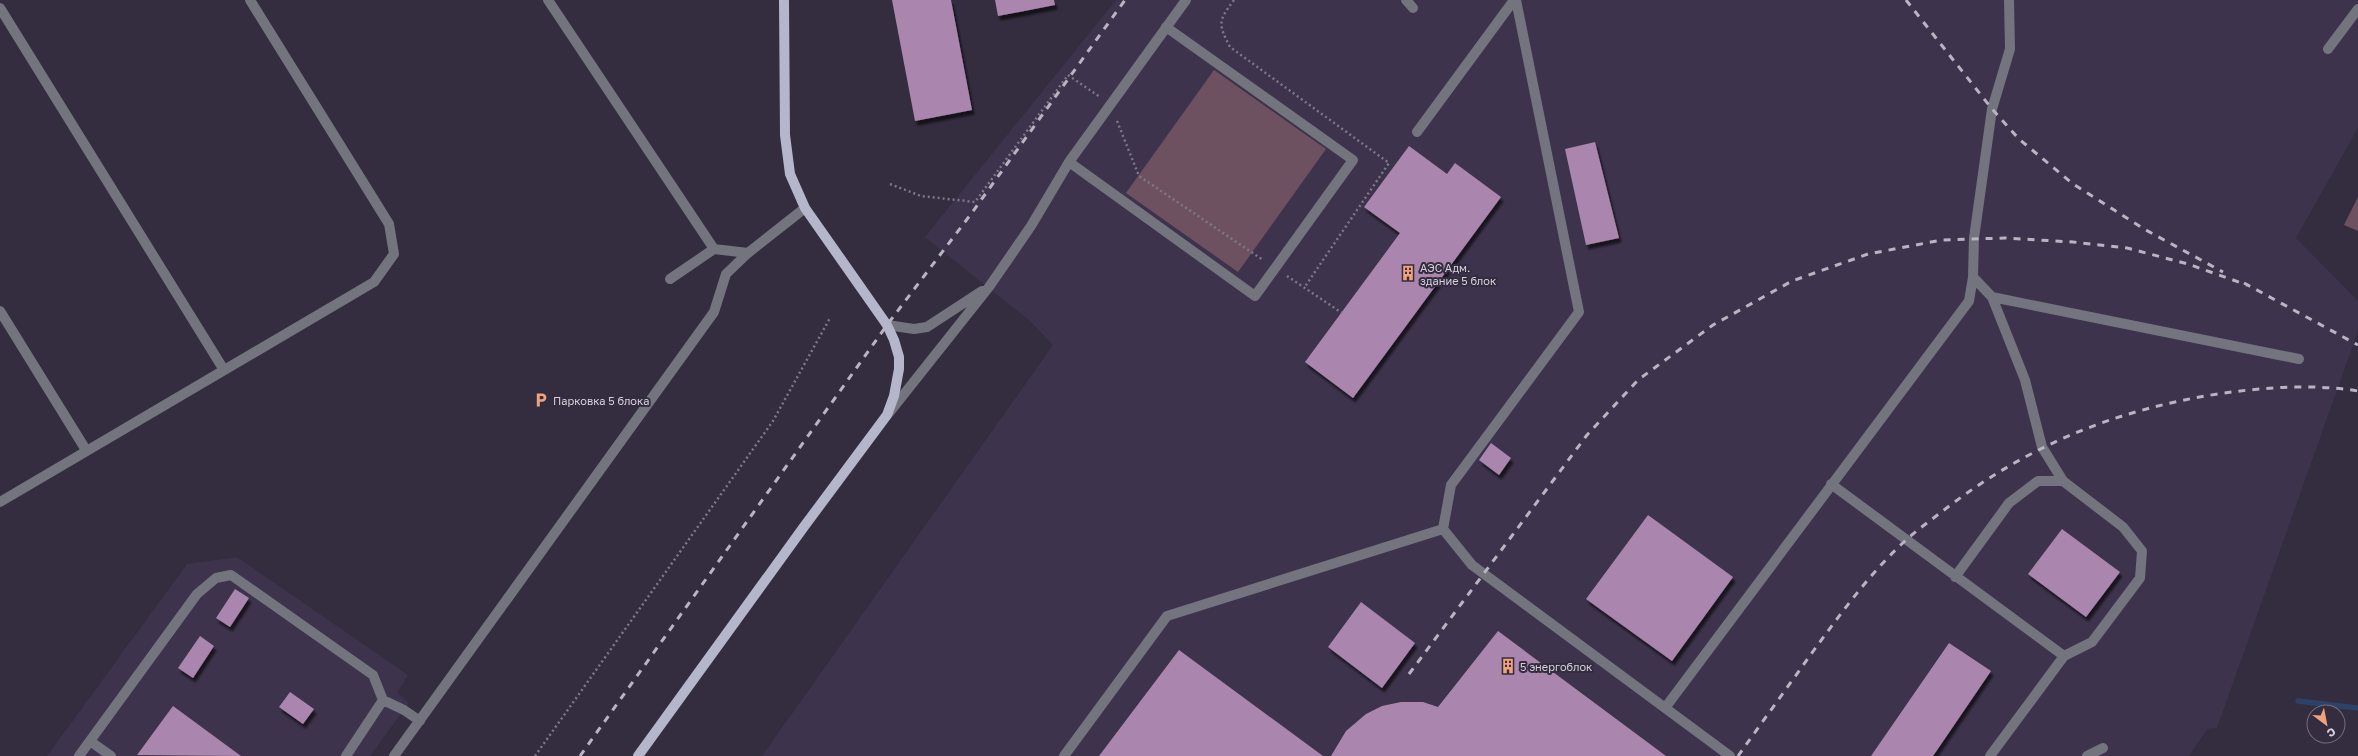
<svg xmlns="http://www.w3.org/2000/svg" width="2358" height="756" font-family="'Golos Text',sans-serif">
<defs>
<filter id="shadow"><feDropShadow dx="2.5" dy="4.5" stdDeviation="1" flood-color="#0009"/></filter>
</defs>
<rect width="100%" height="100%" fill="#342c3f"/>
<path fill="#3d334c" d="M1116,0H2358V128L2296,238L2358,301V331L2217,728L2207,729L2189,756H762L1053,345L1030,321L925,237Z
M237,557L408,675L397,693L409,703L370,756H47L187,564Z"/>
<path fill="#6e5161" d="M1214,70L1326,149L1238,272L1126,193Z
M2358,197V231L2344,225Z"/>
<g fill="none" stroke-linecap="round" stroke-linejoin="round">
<path stroke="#2d4269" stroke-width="5.5" d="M2298,701L2358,708"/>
</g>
<path fill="#aa85ad" filter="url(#shadow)" d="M892,0H951L972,110L915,121Z
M995,0H1054L1055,5L998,16Z
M1595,142L1619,238L1586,245L1565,149Z
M1409,146L1447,174L1455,163L1501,197L1353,398L1305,362L1400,233L1364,207Z
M1491,443L1511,458L1499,475L1479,460Z
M1648,515L1733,577L1672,661L1586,599Z
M2062,529L2120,572L2086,617L2028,574Z
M235,589L249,598L230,627L216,618Z
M1361,602L1415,643L1382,688L1328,647Z
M1498,631L1666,756H1331L1346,731L1366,714L1382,706L1401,702H1423L1438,707Z
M200,636L214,646L193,678L178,668Z
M1949,643L1991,671L1933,756H1871Z
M1179,650L1323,756H1099Z
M290,692L314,709L303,724L279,707Z
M173,706L241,756L137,755Z"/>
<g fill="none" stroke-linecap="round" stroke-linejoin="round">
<path stroke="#7e7888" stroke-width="2.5" stroke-dasharray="2 3" stroke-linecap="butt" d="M1234,0C1218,21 1218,24 1230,47L1389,163L1304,288
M1117,121L1139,176L1263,260
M890,184L921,196L975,202L1068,75L1100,97
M1287,276L1342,313
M535,756L773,421L830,318"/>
<path stroke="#73747e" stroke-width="10" d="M548,0L714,249
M1406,0L1413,8
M1516,0L1579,312L1451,485L1443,529L1472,565L1730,756
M0,8L224,370
M2328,49L2358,9
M1417,132L1514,0
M1069,162L1255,296L1353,160L1166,27
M670,279L714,249L748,253
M1992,297L2299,359
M0,311L86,450
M887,325L914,329L927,327L982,291
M889,413L989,287L1031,226L1069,162L1186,0
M1831,484L2064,656L2092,642L2140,578L2142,551L2123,527L2063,481L2042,447L2025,380L1992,297L1973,277
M0,502L374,282L394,254L389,224L250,0
M1955,577L2009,503L2038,481H2063
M1665,708L1969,301L1973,277L1974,238L1992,109L2010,49L2009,0
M90,741L111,756
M79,756L197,594L216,578L231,575L373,675L383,700L404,710L420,721
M346,756L383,700
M394,756L714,312L726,274L748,253L805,208
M1064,756L1167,616L1443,529
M1990,756L2064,656
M2087,756L2103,748"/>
<path stroke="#b5b6cb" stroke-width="10" d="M638,756L803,528L887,415L894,396L899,369V357L894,340L887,325L805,208L790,174L785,135L784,0"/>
<path stroke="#b9b4c1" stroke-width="3" stroke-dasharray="7 7" stroke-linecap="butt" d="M1906,0L1992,109L2019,139L2073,184L2144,229L2223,272
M2244,283L2358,345
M1409,674L1587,435L1638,380L1713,325L1792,281L1868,254L1942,240L2005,238L2073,242L2127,248L2188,264L2247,285
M580,756L887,325L971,214L1125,0
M1738,756C1763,721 1789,685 1814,650C1842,612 1870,573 1905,541C1917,530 1931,520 1944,510C2030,444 2117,409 2224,393C2268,387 2314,384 2358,391"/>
</g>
<defs>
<g id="building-bare" transform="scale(1.2)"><path d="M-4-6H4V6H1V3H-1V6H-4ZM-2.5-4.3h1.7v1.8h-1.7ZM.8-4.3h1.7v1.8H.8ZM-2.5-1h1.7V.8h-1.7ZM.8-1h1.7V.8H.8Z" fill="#f1a27b" stroke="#342c3f" stroke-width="2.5" paint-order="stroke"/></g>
<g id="parking-bare" transform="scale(1.2)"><path d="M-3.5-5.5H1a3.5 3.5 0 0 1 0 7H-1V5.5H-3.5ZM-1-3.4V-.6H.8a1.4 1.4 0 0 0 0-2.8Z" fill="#f1a27b" stroke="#342c3f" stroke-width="2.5" paint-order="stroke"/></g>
</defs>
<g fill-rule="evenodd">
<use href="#building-bare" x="1408" y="273"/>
<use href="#parking-bare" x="541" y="400"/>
<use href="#building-bare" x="1508" y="666"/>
</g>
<g text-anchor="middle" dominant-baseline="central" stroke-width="4" stroke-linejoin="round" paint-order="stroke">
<g font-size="11" fill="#d4d0dc" stroke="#342c3f" text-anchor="start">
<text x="1420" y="267">АЭС Адм.<tspan x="1420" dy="13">здание 5 блок</tspan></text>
<text x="553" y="400">Парковка 5 блока</text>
<text x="1520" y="666">5 энергоблок</text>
</g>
</g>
<g transform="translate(2326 724) rotate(148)"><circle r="19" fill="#342c3f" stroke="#746e7e"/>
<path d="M0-3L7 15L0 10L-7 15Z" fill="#f1a27b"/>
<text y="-6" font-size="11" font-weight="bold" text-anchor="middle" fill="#d4d0dc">С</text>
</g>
</svg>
